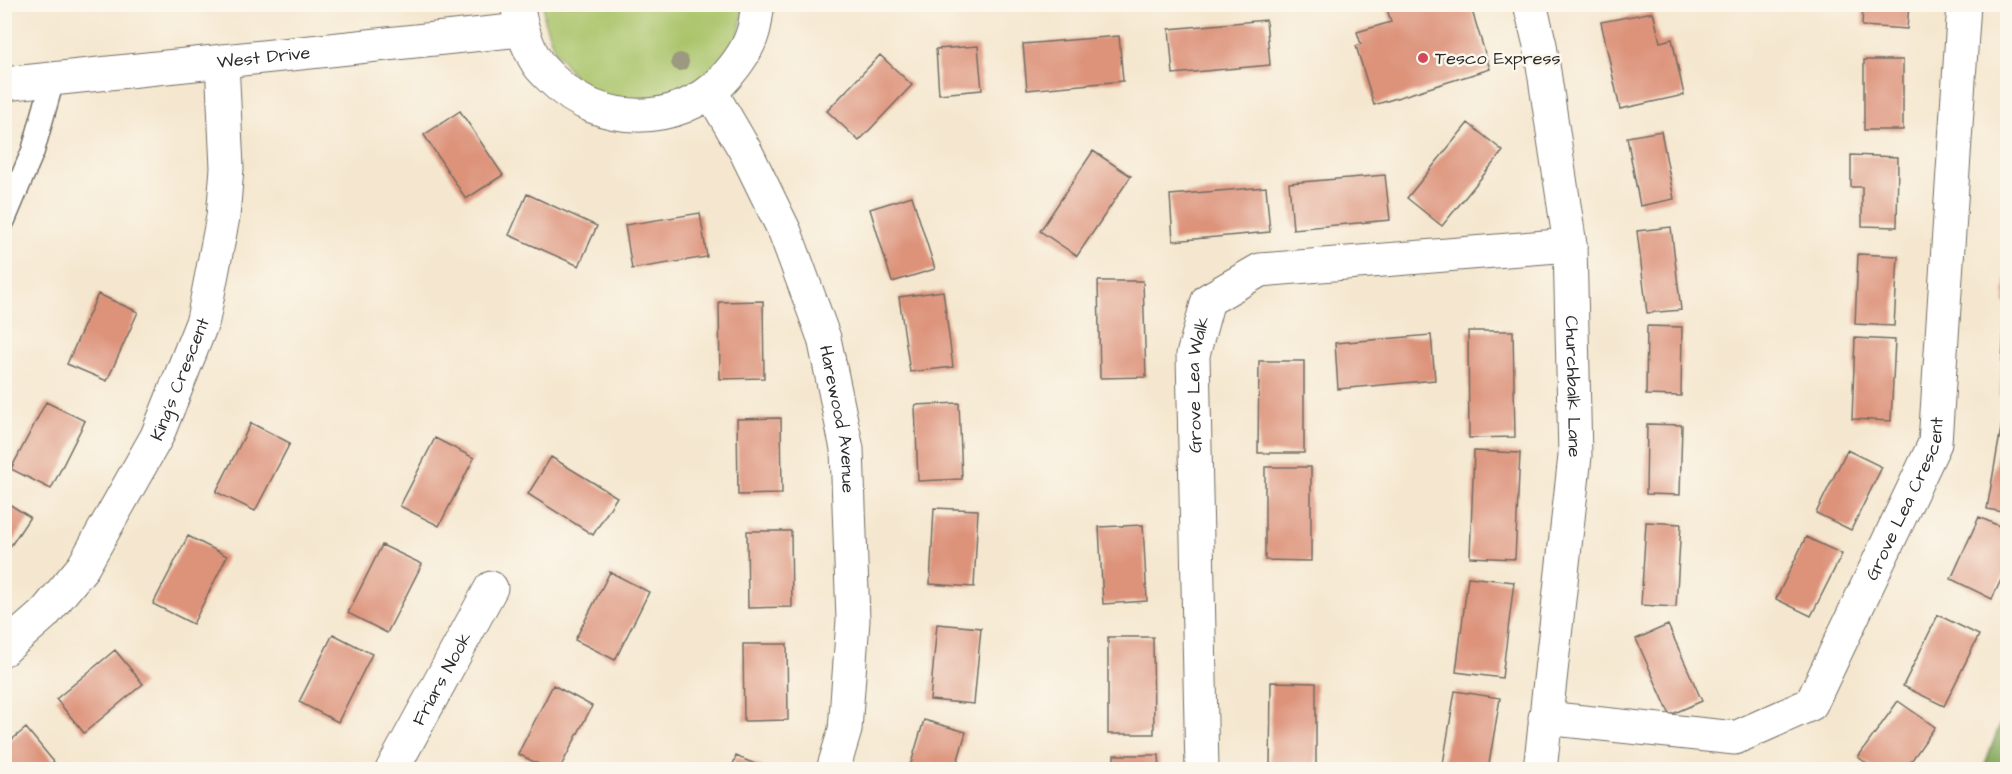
<svg xmlns="http://www.w3.org/2000/svg" width="2012" height="774" font-family="'Architects Daughter',sans-serif">
<rect width="100%" height="100%" fill="#fbf7ec"/>
<filter id="ink" filterUnits="userSpaceOnUse"><feTurbulence type="fractalNoise" baseFrequency=".0167" numOctaves="2"/><feDisplacementMap in="SourceGraphic" scale="12" xChannelSelector="R" yChannelSelector="G"/><feConvolveMatrix kernelMatrix="1 2 1 2 8 2 1 2 1" color-interpolation-filters="sRGB"/></filter>
<filter id="wash" filterUnits="userSpaceOnUse"><feTurbulence type="fractalNoise" baseFrequency=".008" numOctaves="4" result="noise"/><feDisplacementMap in="SourceGraphic" scale="24" xChannelSelector="R" yChannelSelector="G"/><feGaussianBlur stdDeviation="1.35" result="paint"/><feColorMatrix in="noise" values="0 0 0 0 0 0 0 0 0 0 0 0 0 0 0 0 0 1.4 0 .05"/><feComposite in="paint" operator="in"/></filter>
<g filter="url(#wash)">
<rect width="100%" height="100%" fill="#f5e7cf"/>
<path fill="#aac46b" stroke="#6a784b" stroke-width="1.5" d="M744,4L738,39L722,68L666,102L601,95L575,77L555,51L544,20V5Z"/>
<path fill="#87aa5f" stroke="#596a45" stroke-width="1.5" d="M2007,706V769H1983Z"/>
<g id="blocks">
<path fill="#dd937a" d="M1390,4H1470L1490,69L1374,105L1356,46L1361,44L1357,32L1391,22L1386,6Z
M1863,4H1909L1907,29L1862,26Z
M1653,12L1660,42L1672,39L1684,95L1620,109L1601,22Z
M1266,20L1270,65L1173,74L1169,29Z
M1119,36L1123,81L1027,90L1023,44Z
M978,46L982,90L939,94L936,49Z
M880,55L912,85L859,141L827,111Z
M1864,60H1903V130H1864Z
M460,111L503,175L466,199L424,135Z
M1468,123L1503,151L1442,226L1407,198Z
M1661,131L1674,199L1640,206L1627,137Z
M1093,151L1131,176L1077,256L1040,231Z
M1851,155L1898,157L1897,227L1862,226V187H1851Z
M1385,175L1390,220L1293,229L1289,183Z
M1266,187L1270,232L1173,241L1170,195Z
M527,194L597,226L579,266L509,235Z
M912,196L935,269L892,282L870,209Z
M700,213L707,257L632,269L625,225Z
M1671,227L1681,310L1647,313L1637,231Z
M1858,254L1898,256L1894,326L1855,324Z
M2006,270H2008V304L2004,303Z
M1098,281H1143L1146,377L1100,378Z
M943,291L953,367L910,372L899,297Z
M98,294L138,312L107,381L67,364Z
M763,301L764,378L720,379L719,302Z
M1647,326L1682,327L1681,396L1646,395Z
M2004,327H2008V396H2000Z
M1468,331H1513L1515,437L1469,438Z
M1431,335L1435,380L1338,389L1335,343Z
M1855,338L1895,340L1891,421L1852,419Z
M1259,361H1304V453H1258Z
M46,402L85,421L51,489L11,469Z
M959,403L962,479L918,481L915,405Z
M2004,411L2008,412V513L1987,509Z
M781,418L782,494L738,495L737,419Z
M251,423L290,443L255,511L216,492Z
M1647,424L1682,425L1680,495L1646,494Z
M435,438L474,458L439,526L400,506Z
M1847,450L1882,467L1851,530L1816,513Z
M1474,451L1520,453L1515,559L1470,557Z
M551,457L617,497L593,535L528,494Z
M1265,467H1311V561L1265,560Z
M4,501L30,517L4,556Z
M934,508L978,510L974,587L930,584Z
M1979,517L2008,530V565L1992,599L1951,579Z
M1646,522L1681,524L1676,607L1641,605Z
M1143,525L1147,601L1103,604L1099,527Z
M747,531H791L792,607L748,608Z
M188,536L227,556L193,624L153,604Z
M1806,537L1842,554L1811,616L1776,599Z
M382,545L422,564L387,633L348,613Z
M610,572L649,592L615,660L575,640Z
M1468,577L1514,582L1502,678L1456,672Z
M1938,615L1979,635L1944,706L1903,686Z
M937,624L981,628L974,704L930,700Z
M1668,625L1702,701L1670,715L1636,639Z
M333,634L372,654L338,722L299,702Z
M1108,637H1153L1154,734H1108Z
M743,644H787L788,720L744,721Z
M115,650L143,684L84,733L56,699Z
M1271,682L1316,683V770H1270Z
M553,685L592,706L559,770H550L518,754Z
M1455,691L1500,698L1488,770H1442Z
M1898,701L1935,727L1905,770H1876L1858,757Z
M924,720L966,732L955,770H909Z
M26,728L54,762L45,770H4V746Z
M1114,755H1159L1160,770H1114Z
M736,756L767,769V770H731Z"/>
</g>
</g>
<g filter="url(#ink)">
<use href="#blocks" fill-opacity="0" stroke="#726d64" stroke-width="1.5"/>
<g fill="none" stroke-linecap="round" stroke-linejoin="round">
<g stroke="#726d64" stroke-width="25">
<path id="service" d="M4,220L33,151L53,79"/>
</g>
<g stroke="#726d64" stroke-width="35">
<g id="minor">
<path d="M517,4C521,25 526,46 538,64C542,70 549,76 554,81C599,126 677,127 722,81C735,67 748,50 753,32C756,23 756,13 758,4"/>
<path id="s1" d="M1530,4L1540,45L1570,245L1575,456L1540,770"/>
<path id="s2" d="M4,84L521,30"/>
<path id="s3" d="M711,92L746,152L785,232L824,338L847,449L853,620L845,730L833,770"/>
<path id="s4" d="M4,649L44,614L83,567L157,436L203,320L223,217L227,168L222,61"/>
<path id="s5" d="M1545,718L1735,738L1811,704L1935,443L1964,4"/>
<path id="s6" d="M392,770L491,588"/>
<path id="s7" d="M1202,770L1193,355L1208,300L1260,270L1570,245"/>
</g>
</g>
<use href="#service" stroke="#fff" stroke-width="22"/>
<use href="#minor" stroke="#fff" stroke-width="33"/>
</g>
<circle fill="#9b997f" cx="680" cy="62" r="9"/>
</g>
<circle fill="#d1495b" stroke="#fbf7ec" stroke-width="2" cx="1423" cy="58" r="6"/>
<g text-anchor="middle" dominant-baseline="central" stroke-width="5" stroke-linejoin="round" paint-order="stroke">
<g font-size="18" fill="#2b2b2b" stroke="#fbf7ec">
<text stroke="none"><textPath href="#s2" startOffset="261">West Drive</textPath></text>
<text stroke="none"><textPath href="#s4" startOffset="326">King's Crescent</textPath></text>
<text stroke="none"><textPath href="#s7" startOffset="386">Grove Lea Walk</textPath></text>
<text stroke="none"><textPath href="#s1" startOffset="386">Churchbalk Lane</textPath></text>
<text stroke="none"><textPath href="#s3" startOffset="354">Harewood Avenue</textPath></text>
<text stroke="none"><textPath href="#s5" startOffset="501">Grove Lea Crescent</textPath></text>
<text stroke="none"><textPath href="#s6" startOffset="104">Friars Nook</textPath></text>
</g>
<g font-size="18" fill="#2b2b2b" stroke="#fbf7ec" text-anchor="start">
<text x="1435" y="58">Tesco Express</text>
</g>
</g>
<rect width="2012" height="774" fill="none" stroke="#fbf7ec" stroke-width="24"/>
</svg>
